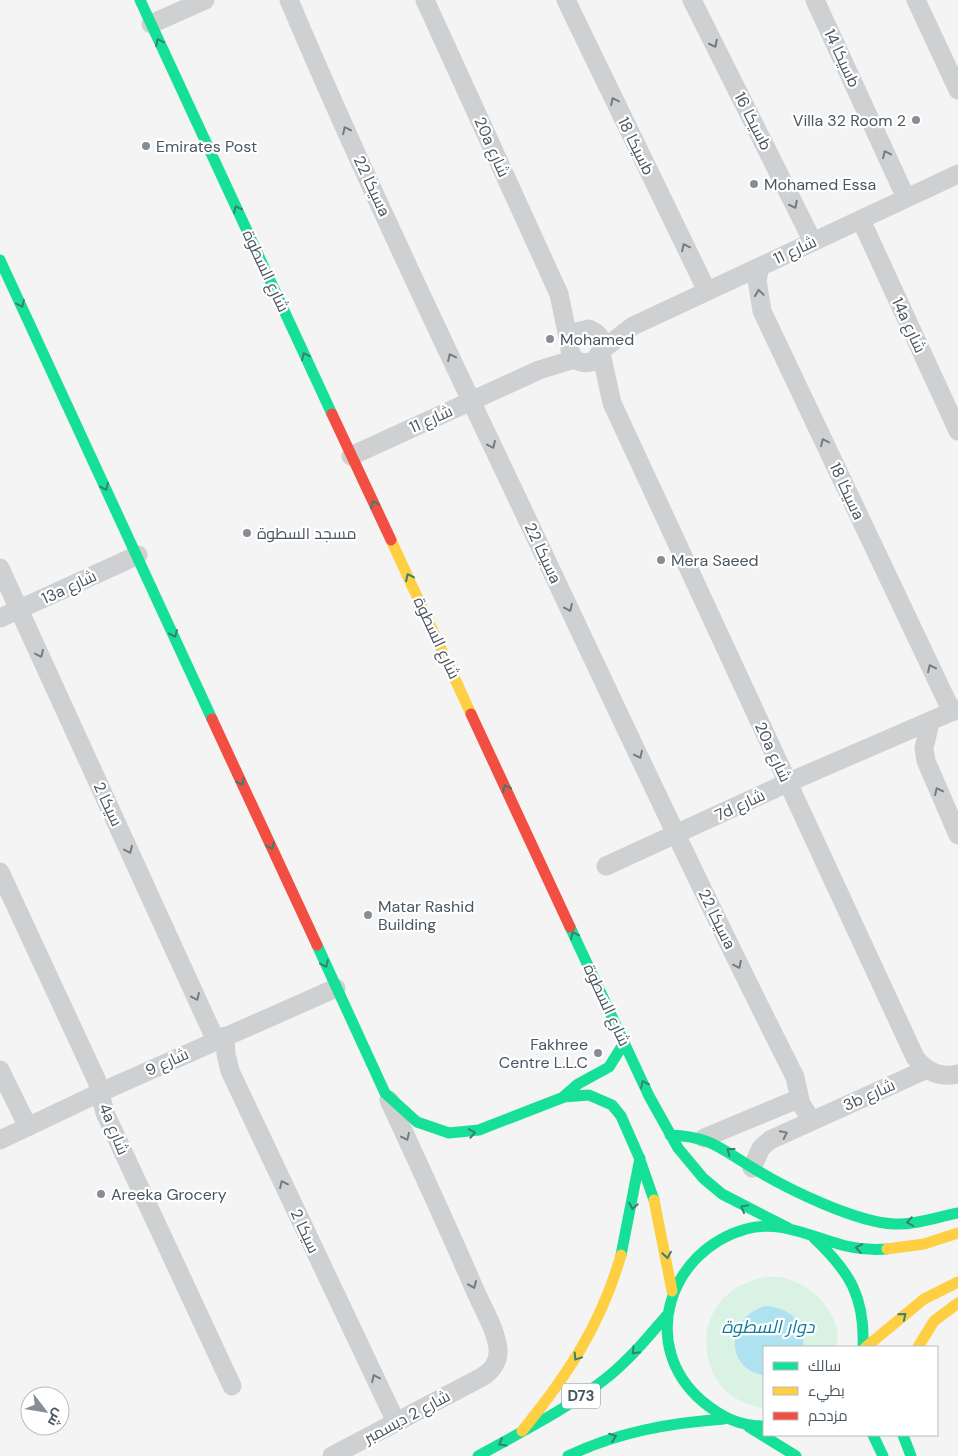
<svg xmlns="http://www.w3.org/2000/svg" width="958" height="1456" font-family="'DM Sans',Cairo,sans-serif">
<rect width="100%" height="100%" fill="#f4f4f4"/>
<path fill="#d9f2e3" d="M764,1277C772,1277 781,1276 788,1279C816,1288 842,1316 837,1347H764V1409C750,1405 737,1401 726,1391C700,1366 699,1319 727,1295C737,1285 751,1281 764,1277Z"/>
<path fill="#aee2f0" d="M765,1306C789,1307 806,1322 803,1347H764V1375C725,1369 725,1319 765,1306Z"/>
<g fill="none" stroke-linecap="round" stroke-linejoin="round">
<path stroke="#ced0d2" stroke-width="19" d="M289,0C366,182 452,360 536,538C621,718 705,899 795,1077L801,1104
M425,0L559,294L569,342
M566,0L707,291
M692,0L813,242
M815,0L906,198
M916,0L958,90
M151,24L205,0
M861,220L958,431
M760,267L757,280L762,311L952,712
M602,350C603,339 599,333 589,329L576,332C562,347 573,369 594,361L602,350L633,326L958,174
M601,353L612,403L915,1057C926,1072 940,1078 958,1074
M351,456L539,370L575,359
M0,568L216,1041
M0,618L138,555
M930,723L924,748L926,761L958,835
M606,866L787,783L958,709
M0,872L97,1081L105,1113L232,1386
M225,1036L226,1054L230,1071L396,1422
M0,1070L28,1127
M704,1138L793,1101L801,1104L807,1113
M0,1140L101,1092L336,988
M752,1168L761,1148L770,1140L927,1069
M332,1456L482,1377C492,1371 499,1361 498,1349C496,1329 482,1307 474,1288C447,1225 418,1163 389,1100"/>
<path stroke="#16e098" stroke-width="11" d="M140,0L332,414
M0,260L212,719
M570,927L649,1096L678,1148L703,1178L722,1194L788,1228
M317,945L385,1093L417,1122L449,1133L479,1130L564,1097L589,1095L612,1105L621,1116L639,1157L654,1200
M562,1098L578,1084L609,1067L624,1043
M670,1135C712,1137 719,1148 753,1168C787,1189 855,1222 894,1224C915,1225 937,1217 958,1213
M814,1238C850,1272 865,1297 863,1347
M621,1255L640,1158
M764,1426C739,1426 721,1417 702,1401C638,1346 668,1251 746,1229C780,1219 813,1238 846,1246C859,1249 873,1250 887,1249
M749,1427L796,1456
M873,1435L883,1456
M903,1435L911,1456
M478,1456C523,1431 569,1408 609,1376C631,1358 649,1336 667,1315
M568,1456C618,1432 669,1423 724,1419"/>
<path stroke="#ffcf43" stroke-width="11" d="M391,540L471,714
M654,1200L672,1291
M887,1249L924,1244L958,1233
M866,1347L924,1299L958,1282
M918,1347L934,1321L958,1303
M522,1431C567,1376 601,1325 621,1255"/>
<path stroke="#f24e42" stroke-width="11" d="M332,414L391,540
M471,714L570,927
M212,719L317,945"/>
</g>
<defs><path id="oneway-chevron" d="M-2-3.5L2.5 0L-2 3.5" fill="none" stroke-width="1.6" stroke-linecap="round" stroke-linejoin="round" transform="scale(1.25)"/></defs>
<g stroke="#3a7f72">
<use href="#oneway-chevron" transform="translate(159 42) rotate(-115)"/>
<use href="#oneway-chevron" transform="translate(237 209) rotate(-115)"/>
<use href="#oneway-chevron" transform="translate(21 304) rotate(65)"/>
<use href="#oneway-chevron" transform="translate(305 356) rotate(-115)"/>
<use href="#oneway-chevron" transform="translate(105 487) rotate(65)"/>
<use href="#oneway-chevron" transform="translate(374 504) rotate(-115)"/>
<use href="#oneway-chevron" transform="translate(409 577) rotate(-115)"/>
<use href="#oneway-chevron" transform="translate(174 634) rotate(66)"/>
<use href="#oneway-chevron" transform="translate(241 782) rotate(65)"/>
<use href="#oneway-chevron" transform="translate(506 788) rotate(-115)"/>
<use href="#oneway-chevron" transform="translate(271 846) rotate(65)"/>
<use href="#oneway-chevron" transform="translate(574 935) rotate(-115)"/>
<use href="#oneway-chevron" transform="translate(325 964) rotate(65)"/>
<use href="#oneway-chevron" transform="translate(644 1084) rotate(-116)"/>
<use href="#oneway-chevron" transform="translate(472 1133) rotate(-11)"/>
<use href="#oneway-chevron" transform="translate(730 1151) rotate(-144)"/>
<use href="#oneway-chevron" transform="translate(633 1206) rotate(99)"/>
<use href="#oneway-chevron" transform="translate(744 1208) rotate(-151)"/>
<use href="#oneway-chevron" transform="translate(910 1222) rotate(171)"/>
<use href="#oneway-chevron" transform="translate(859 1248) rotate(-170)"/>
<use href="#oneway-chevron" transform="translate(667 1255) rotate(81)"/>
<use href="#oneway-chevron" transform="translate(903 1316) rotate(-39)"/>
<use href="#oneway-chevron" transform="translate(635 1351) rotate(133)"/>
<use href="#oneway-chevron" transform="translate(577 1357) rotate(123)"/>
<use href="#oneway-chevron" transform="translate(613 1437) rotate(-20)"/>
<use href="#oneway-chevron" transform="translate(502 1443) rotate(150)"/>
</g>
<g stroke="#727b83">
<use href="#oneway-chevron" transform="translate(714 44) rotate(63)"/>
<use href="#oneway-chevron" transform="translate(614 101) rotate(-116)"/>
<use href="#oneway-chevron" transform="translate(346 130) rotate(-115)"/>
<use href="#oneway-chevron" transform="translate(886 154) rotate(-115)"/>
<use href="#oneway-chevron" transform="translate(794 205) rotate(63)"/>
<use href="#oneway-chevron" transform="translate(685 247) rotate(-116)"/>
<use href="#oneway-chevron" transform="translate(759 293) rotate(-98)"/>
<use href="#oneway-chevron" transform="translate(451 357) rotate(-115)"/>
<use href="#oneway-chevron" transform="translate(824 442) rotate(-115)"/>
<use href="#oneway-chevron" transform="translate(492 445) rotate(65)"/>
<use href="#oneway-chevron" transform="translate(569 608) rotate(65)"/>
<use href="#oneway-chevron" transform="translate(40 654) rotate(65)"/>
<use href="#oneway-chevron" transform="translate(931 668) rotate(-115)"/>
<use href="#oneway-chevron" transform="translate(639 755) rotate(65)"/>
<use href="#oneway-chevron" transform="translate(938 791) rotate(-115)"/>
<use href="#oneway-chevron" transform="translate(129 850) rotate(65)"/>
<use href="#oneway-chevron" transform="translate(738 965) rotate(64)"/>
<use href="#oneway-chevron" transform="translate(196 997) rotate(65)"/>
<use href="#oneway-chevron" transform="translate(784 1134) rotate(-26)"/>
<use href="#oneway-chevron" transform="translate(406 1137) rotate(65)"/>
<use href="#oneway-chevron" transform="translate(283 1184) rotate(-115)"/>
<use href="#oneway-chevron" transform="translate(473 1285) rotate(67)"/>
<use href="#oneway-chevron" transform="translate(375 1378) rotate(-116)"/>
</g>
<g fill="#868d94" stroke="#fff" stroke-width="2">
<circle cx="916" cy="120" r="5"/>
<circle cx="146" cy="146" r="5"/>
<circle cx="754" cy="184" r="5"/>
<circle cx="550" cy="339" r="5"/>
<circle cx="247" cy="533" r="5"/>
<circle cx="661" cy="560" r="5"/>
<circle cx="368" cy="915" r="5"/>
<circle cx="598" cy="1053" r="5"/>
<circle cx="101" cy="1194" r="5"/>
</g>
<g text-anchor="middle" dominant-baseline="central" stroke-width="4.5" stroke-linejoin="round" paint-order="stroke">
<rect fill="#fff" stroke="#808990" stroke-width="1" x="562" y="1383.5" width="38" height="25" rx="4"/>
<g font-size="15" font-weight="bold" fill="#4a5661">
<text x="581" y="1396">D73</text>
</g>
<g font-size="16" fill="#4a5661" stroke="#fff">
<text transform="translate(842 58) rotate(65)">سيكا 14b</text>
<text transform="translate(753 121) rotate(63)">سيكا 16b</text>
<text transform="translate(636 146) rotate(64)">سيكا 18b</text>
<text transform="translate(492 147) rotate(66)">20a شارع</text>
<text transform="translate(372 186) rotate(65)">سيكا 22a</text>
<text transform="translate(795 250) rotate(-25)">شارع 11</text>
<text transform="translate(266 271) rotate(65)">شارع السطوة</text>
<text transform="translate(909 325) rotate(65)">14a شارع</text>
<text transform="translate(431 419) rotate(-24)">شارع 11</text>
<text transform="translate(847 491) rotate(65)">سيكا 18a</text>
<text transform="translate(543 553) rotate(65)">سيكا 22a</text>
<text transform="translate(69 587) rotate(-25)">13a شارع</text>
<text transform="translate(437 638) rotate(65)">شارع السطوة</text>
<text transform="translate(773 752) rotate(65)">20a شارع</text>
<text transform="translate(108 804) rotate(65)">سيكا 2</text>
<text transform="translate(740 805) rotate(-25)">7d شارع</text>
<text transform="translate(717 919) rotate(64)">سيكا 22a</text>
<text transform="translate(607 1005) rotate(65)">شارع السطوة</text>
<text transform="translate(167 1062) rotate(-24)">شارع 9</text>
<text transform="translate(869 1095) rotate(-24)">3b شارع</text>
<text transform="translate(114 1129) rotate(68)">4a شارع</text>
<text transform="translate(305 1231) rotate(65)">سيكا 2</text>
<text transform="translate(407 1417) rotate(-28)">شارع 2 ديسمبر</text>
</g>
<g font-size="16" fill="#4a5661" stroke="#fff" text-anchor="start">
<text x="906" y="120" text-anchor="end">Villa 32 Room 2</text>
<text x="156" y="146">Emirates Post</text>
<text x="764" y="184">Mohamed Essa</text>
<text x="560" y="339">Mohamed</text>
<text x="257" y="533">مسجد السطوة</text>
<text x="671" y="560">Mera Saeed</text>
<text x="378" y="906">Matar Rashid<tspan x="378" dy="18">Building</tspan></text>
<text x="588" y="1044" text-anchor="end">Fakhree<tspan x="588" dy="18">Centre L.L.C</tspan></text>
<text x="111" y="1194">Areeka Grocery</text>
</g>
<g font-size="18" font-style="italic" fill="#0c7c9b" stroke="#fff">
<text x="768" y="1327">دوار السطوة</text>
</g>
</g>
<rect x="763" y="1346" width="175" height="90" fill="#ffffff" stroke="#b7bbc0"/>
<rect x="773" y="1362" width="25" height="8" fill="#16e098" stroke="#b7bbc0"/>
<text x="808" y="1371" font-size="15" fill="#4a5661">سالك</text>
<rect x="773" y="1387" width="25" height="8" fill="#ffcf43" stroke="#b7bbc0"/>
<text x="808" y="1396" font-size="15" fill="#4a5661">بطيء</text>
<rect x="773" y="1412" width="25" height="8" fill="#f24e42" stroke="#b7bbc0"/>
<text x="808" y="1421" font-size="15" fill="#4a5661">مزدحم</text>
<g transform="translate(45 1411) rotate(121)"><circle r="24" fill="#ffffff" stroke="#b7bbc0"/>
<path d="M0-4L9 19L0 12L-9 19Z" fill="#868d94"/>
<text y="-8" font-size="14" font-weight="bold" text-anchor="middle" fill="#4a5661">ش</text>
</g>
</svg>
